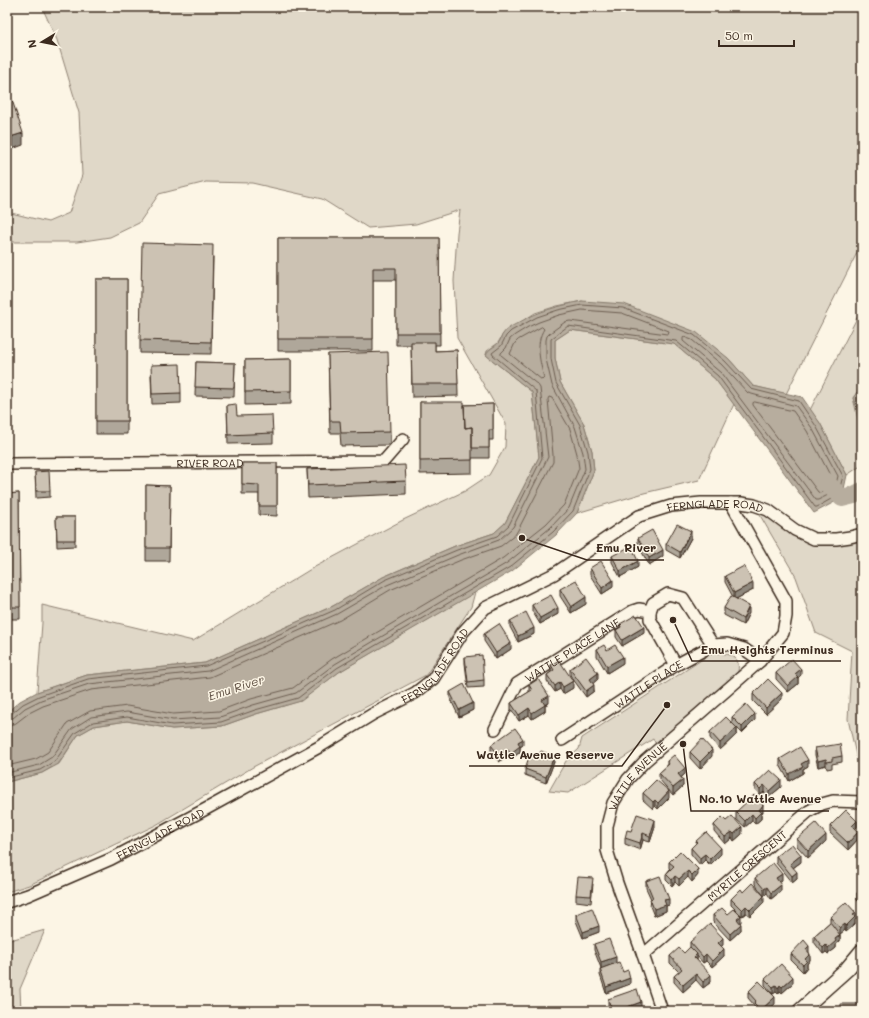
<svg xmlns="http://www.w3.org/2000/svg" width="869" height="1018" font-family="Mali,sans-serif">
<rect width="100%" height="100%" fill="#fcf5e5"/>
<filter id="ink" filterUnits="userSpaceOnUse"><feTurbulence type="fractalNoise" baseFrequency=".025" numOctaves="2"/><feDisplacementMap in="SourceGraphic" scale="8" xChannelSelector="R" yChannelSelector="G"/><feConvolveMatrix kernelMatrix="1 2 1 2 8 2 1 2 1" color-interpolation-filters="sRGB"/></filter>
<g filter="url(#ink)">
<path fill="#e0d8c8" stroke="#8e8173" d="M42,7H862V243L786,394L753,386L728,358L582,301L557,306L535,313L503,334L498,343L487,351L486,355L532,392L539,457L505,523L494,533L455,546L383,577L333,606L205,663L87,675L37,692L42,623V605L193,641L311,569L403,520L465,491L489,475L505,447L506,424L457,338L454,281L457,233L460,210L416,224L368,228L322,199L252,183L206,182L159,194L139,223L110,237L77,242H7V212L48,222L69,213L82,175L79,113L57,40Z
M862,308V385L853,398L862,436V465L847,475L820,423L810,410Z
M570,330L674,344L715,379L734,404L699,480L644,493L577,513L594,470L592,451L584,424L560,382L555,358V340Z
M754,505L814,539L862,534V782L848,719L852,651L816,633L796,577Z
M475,592L471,607L426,675L253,767L156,825L29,885L7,892V782L42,773L59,764L78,735L94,726L127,721L172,729L222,726L256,714L300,701L339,672Z
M712,653C727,654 741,653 738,672L656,744L653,739L568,793L549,791L566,761L579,749L582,738Z
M45,930L20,989L21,1011H7V941Z"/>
<path fill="#b7ad9e" stroke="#85796b" d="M582,301L624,304L696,332L728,358L753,386L802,397L820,423L847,475L842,498L814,513L715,379L674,344L570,330L555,340V358L560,382L584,424L592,451L594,470L577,513L556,535L512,571L339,672L301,701L256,714L222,726L172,729L127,721L94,726L78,735L59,763L42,773L7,782V712L20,701L37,692L87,675L205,663L333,606L383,577L455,546L494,533L505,523L539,457L532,392L486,355C488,348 495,348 499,342C501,340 501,336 503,334C506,329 512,326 518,323C538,311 559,306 582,301Z
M862,385V421L853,398Z"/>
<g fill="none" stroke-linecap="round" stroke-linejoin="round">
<path stroke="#6d5e51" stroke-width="1" d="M542,327L544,329C535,343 540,362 544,378L542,380L510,354L515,343L518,340Z
M684,337L692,340L721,364L748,393L796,406L812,428L838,476L834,492L818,500H816L721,373L683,341V339Z
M755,402L793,411L807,431L831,477L829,488L820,493L818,492L753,405V403Z
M7,714H11L23,704L39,696L88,679L206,666L335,610L385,580L457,550L497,536L509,525L542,458L536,391L493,355L492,353L501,346L506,336L511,331L537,317L558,310L582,305L623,308L694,335L725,361L751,389L799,401L816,426L843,476L838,495L817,507H815L718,376L676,341L568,326L551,339V359L556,383L580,425L588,452L590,469L573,511L553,532L510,567L337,668L298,698L255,710L221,722L172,725L127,717L93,722L75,733L55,761L40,770L7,778
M7,719L13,718L25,708L41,700L89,684L208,671L337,614L387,585L458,555L499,540L513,527L548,457L540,388L538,385L501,355V353L506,348L510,339L515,335L528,327L539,322L559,315L582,310L622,313L669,331L668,334H667L570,321L565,322L550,333L547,336L546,340V359L552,385L575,427L583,453L585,469L569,508L550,528L507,563L335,664L296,693L253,705L220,717L173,720L127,712L91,717L72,729L52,757L39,765L7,773
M7,726L12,725L16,723L29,713L43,706L91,690L210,677L340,620L390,590L461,560L501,546L515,535L518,530L553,462V455L548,399L549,397L552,398L570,429L577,454L579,468L564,505L546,524L503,558L332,659L293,688L251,699L219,711L173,714L127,706L90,711L67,724L48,752L36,759L7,766"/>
<path stroke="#b7ad9e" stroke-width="18" d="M825,481L842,498L854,495L862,491"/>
<g stroke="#3b2a1e" stroke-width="14">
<g id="minor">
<path id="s1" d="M7,464L384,461L403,439"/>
<path d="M650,611L653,603L668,594L683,598L713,645"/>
<path id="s2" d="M495,729L517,684L633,611L639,609L650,611V619L676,665"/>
<path id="s3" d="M562,740L676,665L713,645L727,644L744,649L754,656L760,661"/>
<path id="s4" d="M7,902L28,895L111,859L206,809L319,747L373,714L415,693L433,679L463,632L485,608L554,574L639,516L671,506L701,503H741L754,505L768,510L795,530L814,539H836L850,537L862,534"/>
<path id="s5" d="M643,955L809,811L822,804L833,801L862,802"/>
<path id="s6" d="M662,1011L643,955L617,883L607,850V826L613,803L628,779L645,761L760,661L783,633L786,616V601L731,503"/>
</g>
</g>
<g stroke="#3b2a1e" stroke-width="17">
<path id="major" d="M800,1011L847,969L862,951"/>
</g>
<use href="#minor" stroke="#fcf5e5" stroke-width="11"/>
<use href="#major" stroke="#fcf5e5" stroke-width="14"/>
</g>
<path fill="#afa79a" stroke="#3b2a1e" d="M278,238H439L440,345H435V351L457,350L458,396L412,397L411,345H396V280H373V351H278Z
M213,257L211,354L140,353V340Z
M96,279H127V434H96Z
M328,354L390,432V445L341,446L340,433H330Z
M291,359V404L245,405V360Z
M196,362L235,363L234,397L195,396Z
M151,375L181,393V403L152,404Z
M420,402L464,405L493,404V440H489V458H472V473L420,474Z
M227,405L237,416L273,433V443L228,444Z
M242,463H277V516L259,515V494H242Z
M307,469L406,481V494L308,498Z
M35,472L50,491V497L36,498Z
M146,485L170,486L169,561H146Z
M19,493L20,619H7V494Z
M56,517H75V546L57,547Z
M638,538L663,556L649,565L638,545Z
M691,538L680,558L666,550V544Z
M612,556L638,567L620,577L612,562Z
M590,568L613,587L602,594L590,575Z
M725,576L753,590L736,599L749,613L743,625L724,615V608L733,597L725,582Z
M560,589L586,604L571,613L560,596Z
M532,605L558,614L540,624L532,611Z
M510,621L534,634L518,642L510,627Z
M620,624L644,633L622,646L616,637V630L620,628Z
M484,634L511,649L496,659L484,641Z
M597,649L607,650L623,663L607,673L597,656Z
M465,657L484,680V687L468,688L465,663Z
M551,665L573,688L563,694L560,689L555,692L547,681V675L551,672Z
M570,669L598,679L593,683L594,691L586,697L570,675Z
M776,673L801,675L798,678V684L788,692L776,679Z
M529,685L549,703L545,705V711L532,719L529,715L519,721L511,709V703L529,692Z
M450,692L473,710L459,717L450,698Z
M753,694L782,699L766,714L753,701Z
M732,717L755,720L742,733L737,728V734L720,750L710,738V732L732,723Z
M491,745H523L520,747V752L511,759L508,755L499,762L491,752Z
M815,748L842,756V762L832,764V768L827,769L826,765L818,767L815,755Z
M690,752L712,756L700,769L690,758Z
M538,757L554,762L546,783L525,775V769Z
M780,759L808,766L803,769V773L789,781L780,765Z
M667,761L685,774L681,778L683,786L673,795L659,779V773L667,766Z
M755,784L781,787L769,797L764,792L760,795L755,790Z
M643,793L669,798L658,809L655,806L653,809L643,800Z
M736,812H763L761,813V819L755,824L752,821L745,827L736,819Z
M726,821L742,834L734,841L732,838L725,844L714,831V825Z
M830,826L857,827L855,829L858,839L848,850L830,833Z
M655,827L650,842L643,840L640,850L625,844V838L631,831Z
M797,839L826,841L808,858L797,846Z
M696,841L721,854L710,865L705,860L700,865L691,854V848L696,843Z
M776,856L801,862L793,868L797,879L792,883L776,863Z
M669,862L698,875L692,882L688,877L679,886L675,882L672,886L666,880V874L670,869L669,868Z
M755,878L782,880L779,882L781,891L771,899L767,893L764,896L755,884Z
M646,881L669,905L666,906V911L654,916L650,906L651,899L646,888Z
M593,884L591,903L576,901V895Z
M862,888V905L857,900V893Z
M743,892L764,902L750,916L746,913L742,916L731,905V899Z
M576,914L599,932L583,938L576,921Z
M728,914L741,922L740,923L741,930L730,940L713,922V915Z
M830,917L856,919L855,920V924L846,932L845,930L840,934V941L836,944V948L828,954L826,952L823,954L814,942V936L830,922Z
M690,942L723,945L721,946L724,956L712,967L706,961L703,963L697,956V960L711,982L703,988L696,980L683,992L674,982V976L679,972L670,963V956L684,953L690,947Z
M594,944L616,963L623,972L630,984L606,993L600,975V969L601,968L594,950Z
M809,952L810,960L807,964V967L803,972L791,960V954Z
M765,979L793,983L782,993L780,991L778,994L776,992L773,994L765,985Z
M748,992L775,1004L767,1011H756L754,1009V1005L748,998Z
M608,999L641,1008L633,1011H610L608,1006Z"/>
<path fill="#8f887d" stroke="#3b2a1e" d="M23,133V145L7,151V138Z
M691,531V538L680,558V552Z
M663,550V556L649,565V558Z
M638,561V567L620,577V571Z
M613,580V587L602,594V588Z
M753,583V590L734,600V593Z
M586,597V604L571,613V607Z
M749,606V613L743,625V619Z
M558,608V614L540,624V618Z
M644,627V633L622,646V640Z
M534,628V634L518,642V636Z
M511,643V649L496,659V653Z
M623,657V663L607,673V666Z
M801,669V675L798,678V684L788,692V686L795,674Z
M598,673V679L590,686V679Z
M573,681V688L563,694V687Z
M560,682V689L555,692V686Z
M594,685V691L586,697V691Z
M782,693V699L766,714V708Z
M549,696V703L545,705V711L532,719V713L542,700Z
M473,703V710L459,717V710Z
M529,708V715L519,721V715Z
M755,714V720L742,733V727Z
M737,728V734L720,750V743Z
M523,739V745L520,747V752L511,759V753L518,742Z
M508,749V755L499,762V755Z
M712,750V756L700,769V762Z
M554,756V762L546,783V777Z
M826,759V765L818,767V761Z
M808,760V766L803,769V773L789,781V774L801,764Z
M685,768V774L678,780V774Z
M683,780V786L673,795V788Z
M781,780V787L769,797V791Z
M764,785V792L760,795V789Z
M669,791V798L658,809V803Z
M655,800V806L653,809V802Z
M763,805V812L761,813V819L755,824V818L759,810Z
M752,814V821L745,827V821Z
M655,820V827L650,842V836Z
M857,821V827L852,832V826Z
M742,827V834L734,841V834Z
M732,832V838L725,844V837Z
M858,832V839L848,850V843Z
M643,833V840L640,850V843Z
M826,835V841L808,858V851Z
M721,848V854L710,865V859Z
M705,854V860L700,865V858Z
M801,855V862L790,870V864Z
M698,869V875L692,882V875Z
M688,871V877L679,886V879Z
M797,872V879L792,883V876Z
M782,874V880L776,885V878Z
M675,876V882L672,886V880Z
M781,885V891L771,899V893Z
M767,887V893L764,896V889Z
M764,896V902L750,916V910Z
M669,899V905L666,906V911L654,916V909L664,900Z
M746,906V913L742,916V910Z
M856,913V919L855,920V924L846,932V926L853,915Z
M741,916V922L737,926V919Z
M741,924V930L730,940V934Z
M845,924V930L840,934V928Z
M599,926V932L583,938V932Z
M840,935V941L836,944V948L828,954V948L835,939Z
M723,938V945L718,949V943Z
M826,945V952L823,954V948Z
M809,946V952L806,956V949Z
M724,949V956L712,967V961Z
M697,954V960L694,957Z
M706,954V961L703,963V957Z
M810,954V960L807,964V967L803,972V965L805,959Z
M616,957V963L601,969V962Z
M696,974V980L683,992V985Z
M711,975V982L703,988V982Z
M793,977V983L782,993V987Z
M630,978V984L606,993V987Z
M776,985V992L773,994V987Z
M780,985V991L778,994V988Z
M775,997V1004L767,1011H761V1010Z
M641,1002V1008L633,1011H619V1010Z"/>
<path fill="#ccc2b3" stroke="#3b2a1e" d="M7,85L23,133L7,138Z
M278,238H439L440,333H396V268H373V339H278Z
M142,243L213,245L211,342L140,340Z
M96,279H127V421H96Z
M411,342H435V351L457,350L458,384H412Z
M388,352L390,432L341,433L340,421H330L328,354Z
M291,359V391L245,392V360Z
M196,362L235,363L234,388L195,387Z
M180,364L181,393L152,394L151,365Z
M420,402H464L465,428L472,427V460L420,461Z
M236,404L237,416L272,415L273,433L228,435L227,405Z
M493,404V430H489V448H472V427L465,428L464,405Z
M242,463H277V506H259V485L242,484Z
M405,465L406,481L308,485L307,469Z
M49,471L50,491H36L35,472Z
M146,485L170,486L169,548H146Z
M19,493L20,607H7V494Z
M56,517H75V540H57Z
M677,524L691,531L680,552L666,544Z
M652,530L663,550L649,558L638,538Z
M631,546L638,561L620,571L612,556Z
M601,561L613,580L602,588L590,568Z
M744,566L753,583L734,593L725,576Z
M576,580L586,597L571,607L560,589Z
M551,595L558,608L540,618L532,605Z
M731,596L749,606L743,619L724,608Z
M526,612L534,628L518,636L510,621Z
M636,615L644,627L622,640L616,630L621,627L620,624Z
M499,624L511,643L496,653L484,634Z
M604,645L607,650L615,645L623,657L607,666L597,649Z
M482,655L484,680L468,682L465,657Z
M586,657L598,673L590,679L594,685L586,691L570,669Z
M792,659L801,669L795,674L798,677L788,686L776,673Z
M559,660L573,681L563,687L560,682L555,686L547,675L554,670L551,665Z
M538,679L549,696L542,700L545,705L532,713L529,708L519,715L511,703L532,690L529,685Z
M768,679L782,693L766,708L753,694Z
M464,684L473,703L459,710L450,692Z
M746,704L755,714L742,727L732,717Z
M726,717L737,728L720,743L710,732Z
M515,728L523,739L518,742L520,746L511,753L508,749L499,755L491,745Z
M702,739L712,750L700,762L690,752Z
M840,744L842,756L832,758V761L827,762L826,759L818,761L815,748Z
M800,747L808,760L801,764L803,767L789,774L780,759Z
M541,751L554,756L546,777L525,769L530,754L538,757Z
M674,755L685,768L678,774L683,780L673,788L659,773L669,764L667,761Z
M770,770L781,780L769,791L764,785L760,789L755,784Z
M656,780L669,791L658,803L655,800L653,802L643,793Z
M754,795L763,805L759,810L761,812L755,818L752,814L745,821L736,812Z
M846,810L857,821L852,826L858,832L848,843L830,826Z
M637,814L655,820L650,836L643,833L640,843L625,838L627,830L631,831Z
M732,816L742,827L734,834L732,832L725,837L714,825L722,817L726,821Z
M816,823L826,835L808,851L797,839Z
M706,832L721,848L710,859L705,854L700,858L691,848L697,842L696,841Z
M792,844L801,855L790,864L797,872L792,876L776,856Z
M680,851L698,869L692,875L688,871L679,879L675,876L672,880L666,874L674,866L669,862Z
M773,863L782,874L776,878L781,885L771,893L767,887L764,889L755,878Z
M660,876L669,899L664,900L666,905L654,909L650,899L653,898L646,881Z
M578,877L593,878L591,896L576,895Z
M752,883L764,896L750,910L746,906L742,910L731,899L741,889L743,892Z
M862,888V898L857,893Z
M846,902L856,913L853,915L855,917L846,926L845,924L840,928L830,917Z
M592,908L599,926L583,932L576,914Z
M722,908L728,914L734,909L741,916L737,919L741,924L730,934L713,915Z
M830,922L840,935L835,939L836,941L828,948L826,945L823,948L814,936Z
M710,924L723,938L718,943L724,949L712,961L706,954L703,957L690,942Z
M609,939L616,957L601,962L594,944Z
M804,940L809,946L806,949L810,954L805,959L807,961L803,965L791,954Z
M690,947L697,954L694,957L711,975L703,982L696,974L683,985L674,976L682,969L670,956L679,948L684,953Z
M619,962L623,972L628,970L630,978L606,987L600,969Z
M781,964L793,977L782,987L780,985L778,988L776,985L773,987L765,979Z
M759,981L775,997L761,1010L754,1003L756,1001L748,992Z
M637,989L641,1002L619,1010V1011H612L608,999Z
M841,1004H862V1011H841Z
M731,1005L736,1011H723Z"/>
</g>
<g text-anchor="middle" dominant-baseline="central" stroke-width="3" stroke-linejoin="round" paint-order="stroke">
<g font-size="11" fill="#3b2a1e" stroke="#fcf5e5">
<text stroke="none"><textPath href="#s1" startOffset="203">RIVER ROAD</textPath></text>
<text stroke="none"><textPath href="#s4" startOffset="828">FERNGLADE ROAD</textPath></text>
<text stroke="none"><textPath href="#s2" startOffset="115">WATTLE PLACE LANE</textPath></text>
<text stroke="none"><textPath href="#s4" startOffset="493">FERNGLADE ROAD</textPath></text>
<text stroke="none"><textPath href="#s3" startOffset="103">WATTLE PLACE</textPath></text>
<text stroke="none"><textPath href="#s6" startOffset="254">WATTLE AVENUE</textPath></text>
<text stroke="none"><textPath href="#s4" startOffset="168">FERNGLADE ROAD</textPath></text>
<text stroke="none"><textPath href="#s5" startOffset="137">MYRTLE CRESCENT</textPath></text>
</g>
<g font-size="12" font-style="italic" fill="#605144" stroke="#fcf5e5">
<text transform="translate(236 687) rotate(-18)">Emu River</text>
</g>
</g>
<path fill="none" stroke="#3b2a1e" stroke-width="1.5" d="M522 538L587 560H664M673 620L692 661H841M667 705L622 766H469M683 744L691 811H829"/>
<g fill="#3b2a1e" stroke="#fcf5e5" stroke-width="1.5">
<circle cx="522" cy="538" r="4"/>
<circle cx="673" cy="620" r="4"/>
<circle cx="667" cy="705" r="4"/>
<circle cx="683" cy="744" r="4"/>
</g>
<g font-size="12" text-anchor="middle" font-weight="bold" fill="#3b2a1e" stroke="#fcf5e5" stroke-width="3" stroke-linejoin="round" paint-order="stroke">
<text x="626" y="552">Emu River</text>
<text x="767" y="654">Emu Heights Terminus</text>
<text x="545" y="759">Wattle Avenue Reserve</text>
<text x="760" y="803">No.10 Wattle Avenue</text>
</g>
<rect width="869" height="1018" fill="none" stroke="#fcf5e5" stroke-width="24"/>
<rect x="12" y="12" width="845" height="994" fill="none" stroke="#3b2a1e" stroke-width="1.5" filter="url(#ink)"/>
<g transform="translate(42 42) rotate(260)" stroke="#fcf5e5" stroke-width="3" paint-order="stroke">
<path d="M0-3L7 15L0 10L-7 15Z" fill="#3b2a1e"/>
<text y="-6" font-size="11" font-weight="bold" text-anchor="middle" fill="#3b2a1e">N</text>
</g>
<path d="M719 40v6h75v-6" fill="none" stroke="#3b2a1e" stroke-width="2"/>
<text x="725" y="40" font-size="12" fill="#3b2a1e" stroke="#fcf5e5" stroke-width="3" paint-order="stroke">50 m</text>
</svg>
